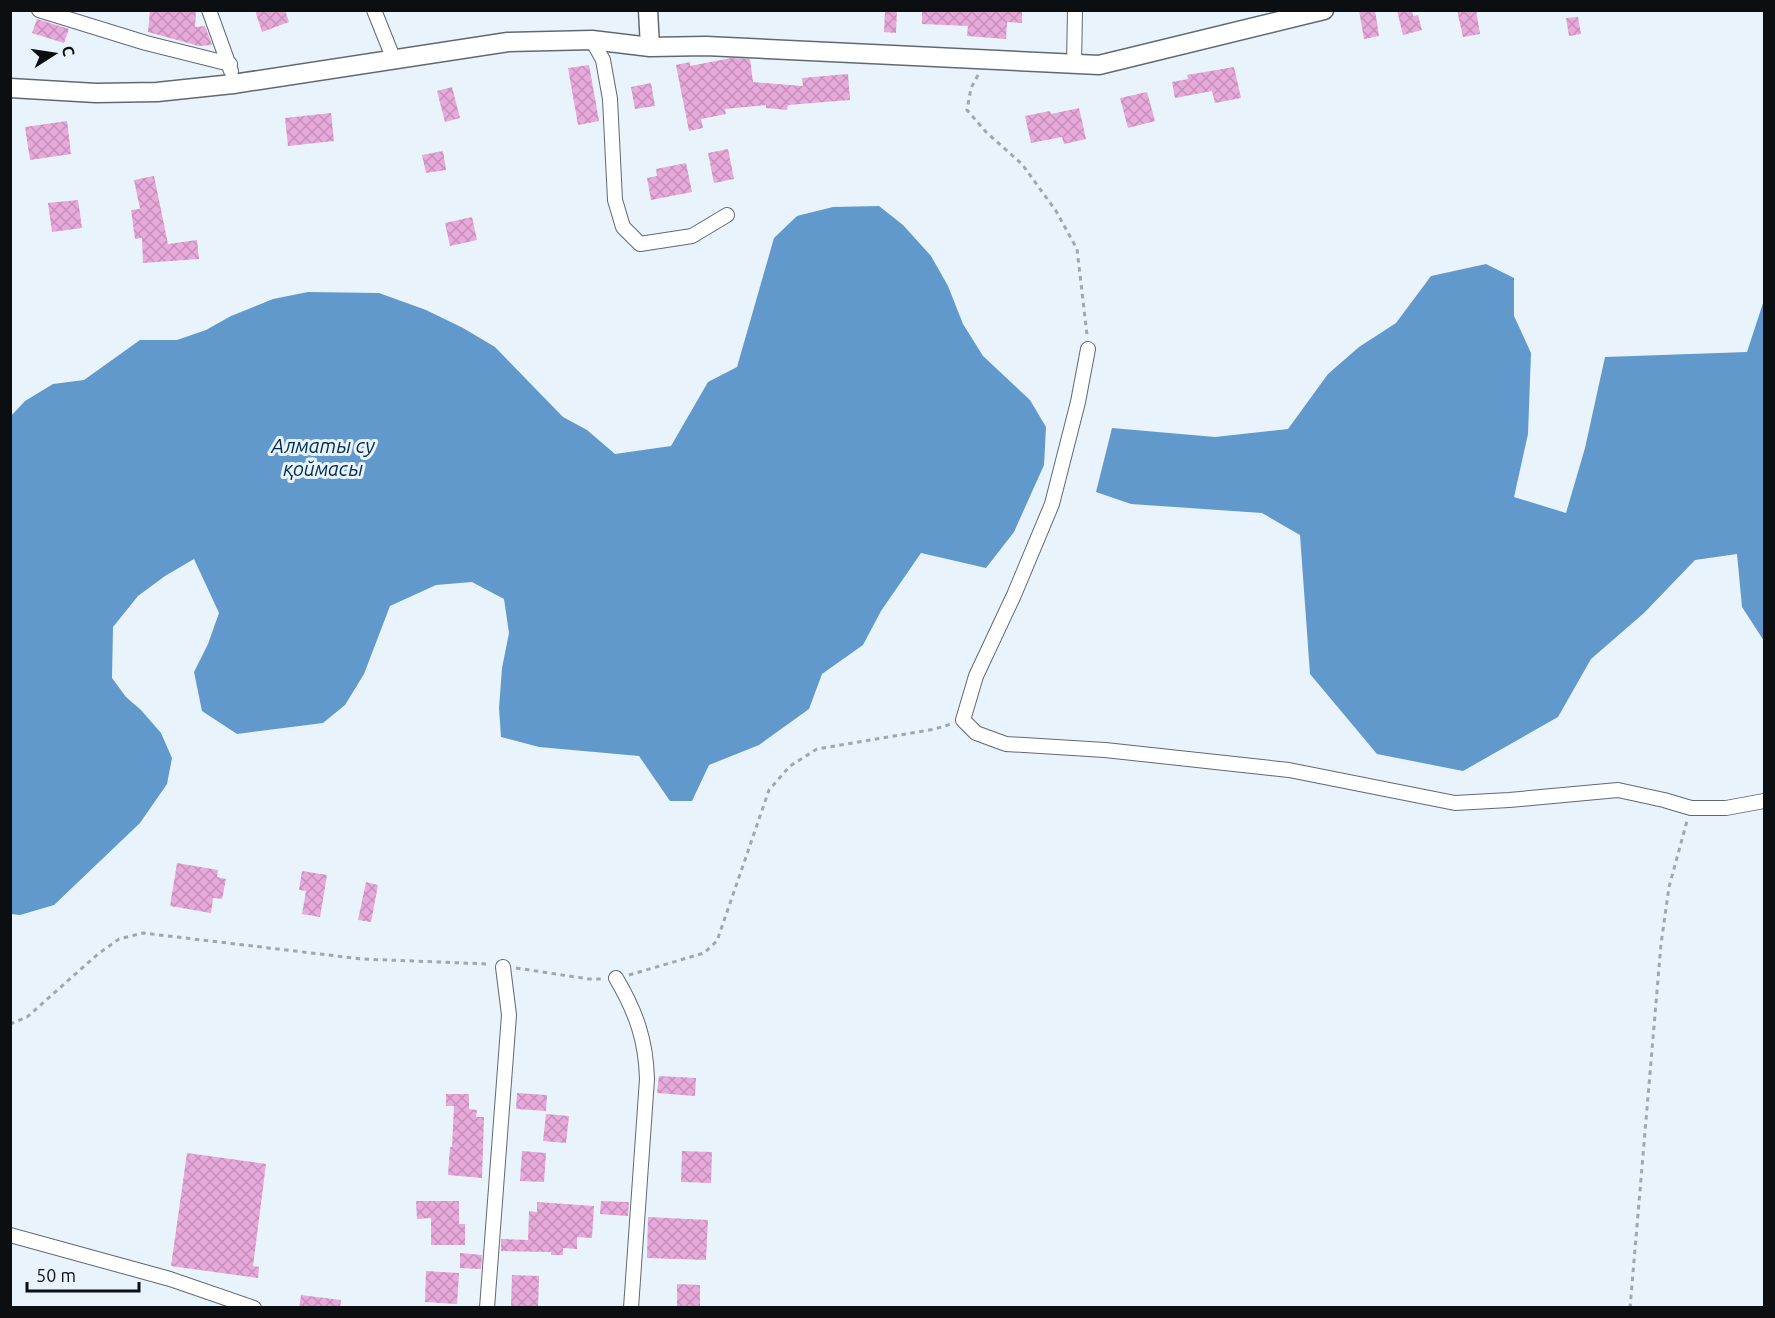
<svg xmlns="http://www.w3.org/2000/svg" width="1775" height="1318" font-family="Ubuntu,sans-serif">
<defs>
<pattern id="building-cross-hatch" width="8" height="8" patternUnits="userSpaceOnUse" patternTransform="scale(1.5)"><rect width="8" height="8" fill="#e7a8da"/><path d="M0 0l8 8M0 8l8-8" fill="none" stroke="#c58fba"/></pattern>
</defs>
<rect width="100%" height="100%" fill="#e9f3fc"/>
<path fill="#6199cd" d="M879,206L903,225L931,256L948,286L963,324L983,356L1030,400L1046,427L1044,465L1014,532L986,568L921,553L881,611L863,645L822,674L809,709L759,745L709,765L692,801H670L639,756L539,747L501,737L499,708L502,668L509,633L504,599L472,582L436,585L390,606L364,674L345,705L323,723L237,734L202,711L194,672L208,644L219,613L194,559L165,576L138,596L113,627L112,678L126,697L141,710L161,733L172,758L167,784L140,823L54,905L20,915L11,914L10,417L25,401L53,384L84,380L140,340H177L206,330L231,316L273,299L308,292L379,293L426,310L463,328L495,347L563,417L587,430L615,454L671,446L708,382L737,367L774,238L797,216L833,207Z
M1486,264L1514,278V316L1531,353L1528,434L1514,497L1566,513L1585,448L1605,357L1747,352L1764,300V641L1742,607L1737,554L1695,560L1644,613L1591,659L1558,717L1463,771L1377,754L1310,674L1300,535L1262,513L1131,504L1096,492L1112,428L1215,437L1288,429L1328,374L1359,347L1396,323L1431,276Z"/>
<path fill="url(#building-cross-hatch)" d="M150,10H196L195,27L205,26L212,45L199,46L148,32Z
M255,10H285L289,22L262,32Z
M885,10H897L896,33L884,32Z
M922,10H1022V23L1007,22L1006,39L967,36L968,26L922,24Z
M1359,10H1375L1379,36L1364,39Z
M1397,10H1412L1413,16L1418,15L1422,30L1403,35Z
M1457,10H1476L1480,34L1463,37Z
M1578,17L1581,34L1569,36L1566,18Z
M37,19L69,29L64,43L32,33Z
M731,58L750,59L753,82L803,86L802,78L848,74L850,100L788,105L787,110L766,108V105L725,109L726,114L701,119L703,128L689,131L676,65L690,62V66Z
M589,65L599,121L578,125L568,68Z
M1234,67L1241,98L1215,103L1212,91L1175,98L1172,82L1188,79L1187,75Z
M651,83L655,106L635,109L631,87Z
M452,87L460,118L445,122L437,91Z
M1147,92L1155,121L1128,128L1120,98Z
M1079,108L1086,139L1064,144L1062,137L1031,143L1025,116L1050,111L1051,114Z
M331,113L334,141L288,146L285,118Z
M67,121L71,154L30,160L25,127Z
M728,149L734,179L714,183L708,153Z
M443,151L446,170L426,173L422,155Z
M686,163L692,192L651,200L647,178L657,176L656,169Z
M154,176L168,244L197,240L199,259L143,263L142,238L135,239L131,210L140,209L134,180Z
M78,200L82,228L52,232L48,203Z
M472,217L477,240L450,246L445,223Z
M177,863L218,870L217,877L226,879L222,899L213,898L211,913L170,906Z
M302,871L327,875L320,917L302,914L306,891L299,890Z
M366,882L378,885L371,922L358,920Z
M659,1076L696,1078L695,1096L657,1093Z
M517,1093L547,1095L546,1111L516,1109Z
M446,1094H469V1109L477,1110L476,1117H484L482,1178L448,1175L450,1147H452L454,1106H446Z
M546,1114L569,1116L566,1143L543,1141Z
M522,1151L546,1153L544,1182L520,1181Z
M682,1151L712,1152L711,1183L681,1182Z
M187,1153L266,1164L253,1266L259,1267L258,1278L171,1266Z
M416,1201H459V1224H465V1245H431V1218L417,1219Z
M601,1201L629,1202L628,1216L600,1214Z
M537,1202L594,1206L592,1238L577,1237V1249L563,1248V1255H551V1252L501,1251V1239L528,1240L529,1211L537,1212Z
M648,1217L708,1220L706,1260L647,1258Z
M460,1253L482,1255L481,1269L460,1268Z
M426,1271L459,1273L457,1304L425,1302Z
M512,1275L539,1276L538,1308L511,1307Z
M677,1284L700,1285V1308H677Z
M301,1295L341,1300L340,1308H299Z"/>
<g fill="none" stroke-linecap="round" stroke-linejoin="round">
<g stroke="#616970" stroke-width="16">
<path id="minor" d="M39,10L146,43L230,64
M209,10L231,71
M374,10L394,60
M592,40L603,60L610,99L615,200L623,227L640,244L692,236L727,215
M1074,65L1075,10
M1088,349L1078,402L1052,504L1014,595L976,676L963,720L976,733L1006,744L1105,750L1289,770L1455,803L1509,800L1618,790L1664,800L1691,808H1726L1764,801
M616,978C636,1012 646,1040 647,1079L631,1308
M10,1235L170,1279L254,1308
M487,1308L509,1015L503,967"/>
</g>
<g stroke="#616970" stroke-width="21">
<path id="tertiary" d="M648,10L650,47
M10,88L96,93L157,92L233,84L508,42L592,40L650,47L706,46L1099,65L1324,10"/>
</g>
<path stroke="#a0a8ae" stroke-width="3" stroke-dasharray="4.5 4.5" stroke-linecap="butt" d="M978,75L971,88L967,110L986,132L1022,164L1056,211L1077,249L1087,335
M516,968L589,979H602
M629,975L704,953L717,941L769,790L790,766L817,749L935,729L951,724
M10,1024L27,1017L98,954L119,939L143,933L362,959L489,964
M1630,1308L1661,944L1669,887L1687,821"/>
<use href="#minor" stroke="#fff" stroke-width="14"/>
<use href="#tertiary" stroke="#fff" stroke-width="18"/>
</g>
<g text-anchor="middle" dominant-baseline="central" stroke-width="6" stroke-linejoin="round" paint-order="stroke">
<g font-size="20" font-style="italic" fill="#002c4e" stroke="#e9f3fc">
<text x="323" y="445">Алматы су<tspan x="323" dy="23">қоймасы</tspan></text>
</g>
</g>
<rect width="1775" height="1318" fill="none" stroke="#0b0f11" stroke-width="24"/>
<g transform="translate(54 54) rotate(78)" stroke="#e9f3fc" stroke-width="4.5" paint-order="stroke">
<path d="M0-4.5L10 22L0 15L-10 22Z" fill="#0b0f11"/>
<text y="-9" font-size="16" font-weight="bold" text-anchor="middle" fill="#0b0f11">С</text>
</g>
<path d="M27 1282v9h112v-9" fill="none" stroke="#0b0f11" stroke-width="3"/>
<text x="36" y="1282" font-size="18" fill="#0b0f11" stroke="#e9f3fc" stroke-width="4.5" paint-order="stroke">50 m</text>
</svg>
